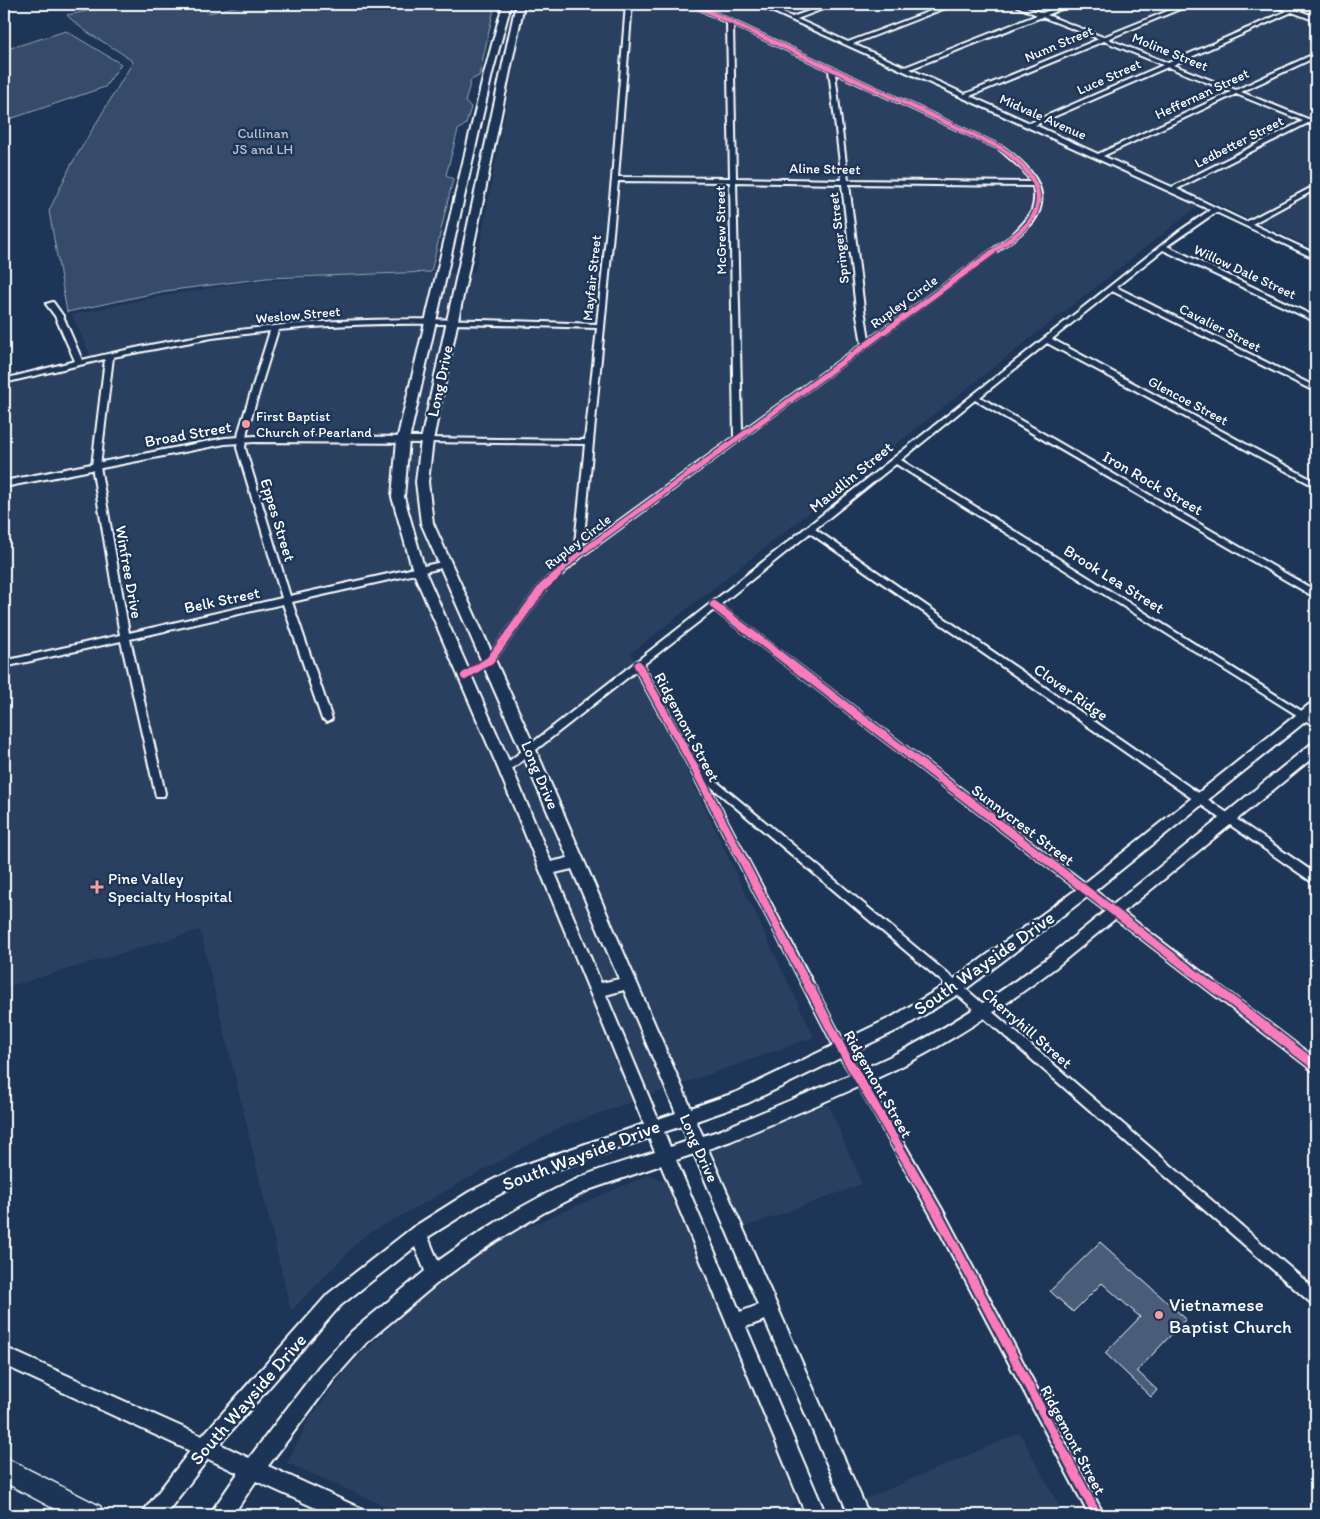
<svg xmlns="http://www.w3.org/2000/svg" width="1320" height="1519" font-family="Itim,sans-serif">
<rect width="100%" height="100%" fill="#1d3557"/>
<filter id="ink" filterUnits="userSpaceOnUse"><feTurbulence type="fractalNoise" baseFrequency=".02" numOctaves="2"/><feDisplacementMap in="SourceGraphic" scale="10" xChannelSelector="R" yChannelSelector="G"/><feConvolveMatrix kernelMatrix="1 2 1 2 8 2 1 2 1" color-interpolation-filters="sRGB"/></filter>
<g filter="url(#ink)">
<path fill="#2a4161" d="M525,4H1316V249L1207,199L631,653L814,1037L561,1127L364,1236L291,1311L200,930L4,988V387L94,363L72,315L146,299L243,283L330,276L475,272Z
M828,1104L862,1184L743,1228L711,1147Z
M649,1175L665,1182L740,1356L797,1502L783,1515H406L287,1463L308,1421L349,1366L425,1293L508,1235Z
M1020,1433L1064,1515H872L865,1499Z"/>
<path fill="#364b69" stroke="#9aa5b4" d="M121,4H198L209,13L246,4H495L479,76L471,80L465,102L471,107L466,124L458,130L446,175L453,179L431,272L267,278L165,291L67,312L49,211L71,165L133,62C112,44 86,36 67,15Z
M66,31L121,64L105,87L13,118L4,119V50Z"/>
<path fill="#4a5d79" stroke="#fff" d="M1100,1242L1186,1319L1137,1371L1157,1390L1151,1397L1105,1353L1140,1317L1102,1283L1073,1312L1050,1291Z"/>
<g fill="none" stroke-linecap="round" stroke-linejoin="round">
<g stroke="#fff" stroke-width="4">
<path id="minor" d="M626,4H632L618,177L730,178L727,23L689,4H696L1003,147C1027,164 1056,191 1033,222C1028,228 1021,233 1015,238L581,557L546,589L493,662L465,679L460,676L462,674L487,658L540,585L574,554L585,444L427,442L423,440L427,438L585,440L597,328C491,325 384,319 278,330L247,431L245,448L290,596L446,561L450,564L446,567L292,602L332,719L327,722L322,719L283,604L130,639L165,793L164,796H156L121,641L4,667V661L120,635L92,466L105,359L4,383V379L75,361L55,316L46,304L53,302L63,316L82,360C165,340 253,325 339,321C425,317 511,321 597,324L612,179ZM733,25L829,70L842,180L736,178ZM835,73L999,149L1023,170L1031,182L848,180ZM618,181L730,182L734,437L583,547ZM736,182L842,184L856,309L862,344L742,431ZM849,184L1033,186C1038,211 1027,220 1011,236L869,339L864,309ZM270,331L239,431L237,448L282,598L129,633L100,466L113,357L212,338Z
M756,4H763L792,17L829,4H836L797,19L848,42L949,4H956L853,44L905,67L1037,15L1012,4H1019L1042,13L1066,4H1073L1047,15L1103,37L1185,4H1192L1108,39L1168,63L1287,11L1271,4H1278L1292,9L1303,4H1310L1297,10L1316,17V21L1292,12L1173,65L1236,90L1316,53V57L1241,92L1308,119L1314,118L1313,121L1316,122V126L1308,123L1177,189L1246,222L1316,185V189L1252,224L1316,254V259L1216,212L1167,246L1316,317V322L1163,250L1116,287L1316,387V392L1112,291L1052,339L1316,482V487L1047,343L980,397L1316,591V598L975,400L901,460L1316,720V727L896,464L815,529L1316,874V883L1312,882L810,533L720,605L1316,1059V1071L1312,1070L714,610L643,665L698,766L960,984L1316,1290V1304L1311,1303L952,990L708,784L846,1046L864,1074L942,1209L1104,1515H1089L932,1217L856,1082L838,1054L688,765L636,671L509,771H501L500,768L711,603L1178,232L1210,210ZM1042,17L1099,39L965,94L910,69ZM1104,41L1163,65L1030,123L970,96ZM1168,67L1231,92L1098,154L1035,125ZM1236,94L1303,121L1172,187L1103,156Z"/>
</g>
<g stroke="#fff" stroke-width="4">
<path id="tertiary" d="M255,436L427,437L432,440L427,443L255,442L225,444L4,487V481L225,438Z"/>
</g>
<g stroke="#fff" stroke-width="4">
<path id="secondary" d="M503,4H511L492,74L409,440L404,497L425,571L512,768L551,862L568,858L421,523L416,482L421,440L516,4H524L433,440L428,482L433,523L536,750L691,1108L737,1092L892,1017L950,982L1081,886L1311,703L1316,701V713L1091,894L962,992L904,1027L748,1103L696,1121L703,1136L721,1130C777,1105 835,1083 889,1057C944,1031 995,995 1045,960L1311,744L1316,743V755L1055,968C1007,1004 956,1039 902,1066C846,1094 788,1117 731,1141L708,1149L869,1515H849L765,1320L746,1327L826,1515H806L661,1165L591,1189L543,1213L490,1245L441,1280L366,1343L334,1379L268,1466L360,1508L363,1515H331L256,1481L233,1515H211L214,1508L238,1473L208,1459L165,1515H143L146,1508L190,1451L4,1365V1347L202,1436L328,1294L412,1228L469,1192L518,1167L644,1124L498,768L413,571L392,497L397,440L484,74ZM572,869L619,979L601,983L555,873ZM624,990L676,1113L658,1119L606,995ZM682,1126L688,1141L670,1147L664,1132ZM649,1138L655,1152C630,1160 603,1167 579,1178C529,1200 483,1229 438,1261L428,1237L481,1204L529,1179ZM694,1154L758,1305L740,1312L676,1160ZM415,1247L425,1271L352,1331L320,1365L249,1458L220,1444L340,1306Z"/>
</g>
<g stroke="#fff" stroke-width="3">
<path id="motorway" d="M4,1457L100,1506L104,1515H66L4,1482Z"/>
</g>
<use href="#minor" fill="#1d3557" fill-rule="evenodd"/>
<use href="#tertiary" fill="#1d3557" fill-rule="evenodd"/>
<use href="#secondary" fill="#1d3557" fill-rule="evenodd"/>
<use href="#motorway" fill="#1d3557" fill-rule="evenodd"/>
<g stroke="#1d3557" stroke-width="6">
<path id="cycleway-far3" d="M692,4L1001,148C1024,164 1052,192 1030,221C1020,234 1004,243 991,253"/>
</g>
<g stroke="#1d3557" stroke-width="8">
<path id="cycleway-far2" d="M555,576L578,555L993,252"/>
</g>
<g stroke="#1d3557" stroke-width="11">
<path id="cycleway-far1" d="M714,605L1216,990
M638,665L693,765L810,990
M465,676L490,660L543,587L557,575"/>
</g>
<g stroke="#1d3557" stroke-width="12">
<path id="cycleway" d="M810,988L842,1050L937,1213L1097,1515
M1215,988L1316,1066"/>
</g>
<use href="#cycleway-far3" stroke="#fd7abc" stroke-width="4.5"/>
<use href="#cycleway-far2" stroke="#fd7abc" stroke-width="5.5"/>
<use href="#cycleway-far1" stroke="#fd7abc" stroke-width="8"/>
<use href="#cycleway" stroke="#fd7abc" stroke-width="9"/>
</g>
</g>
<g fill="#ff9aa2" stroke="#1d3557" stroke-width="2">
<circle cx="246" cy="424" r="5"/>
<path d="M94.5 879.5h5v5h5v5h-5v5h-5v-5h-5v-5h5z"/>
<circle cx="1159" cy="1315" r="5"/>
</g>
<g text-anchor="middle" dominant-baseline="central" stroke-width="5" stroke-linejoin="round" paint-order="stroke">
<g font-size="14" fill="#fff" stroke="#1d3557">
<text transform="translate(1059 44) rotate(-23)">Nunn Street</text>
<text transform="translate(1170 52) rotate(22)">Moline Street</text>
<text transform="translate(1109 77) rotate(-24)">Luce Street</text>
<text transform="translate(1202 94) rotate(-25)">Heffernan Street</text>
<text transform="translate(1043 117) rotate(24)">Midvale Avenue</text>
<text transform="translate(1239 142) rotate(-27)">Ledbetter Street</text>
<text transform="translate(825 169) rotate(1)">Aline Street</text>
<text transform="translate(721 230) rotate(-91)">McGrew Street</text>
<text transform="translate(839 238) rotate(-97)">Springer Street</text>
<text transform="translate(1245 272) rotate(25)">Willow Dale Street</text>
<text transform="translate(592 278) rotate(-84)">Mayfair Street</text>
<text transform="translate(904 302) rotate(-36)">Rupley Circle</text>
<text transform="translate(298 315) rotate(-5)">Weslow Street</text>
<text transform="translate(1220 328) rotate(27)">Cavalier Street</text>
<text transform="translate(1188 401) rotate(28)">Glencoe Street</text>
<text transform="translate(578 542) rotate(-38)">Rupley Circle</text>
</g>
<g font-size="14" fill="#b9c0ca" stroke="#1d3557">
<text x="263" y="133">Cullinan<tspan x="263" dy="16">JS and LH</tspan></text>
</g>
<g font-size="14" fill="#fff" stroke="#1d3557" text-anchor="start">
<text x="256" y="416">First Baptist<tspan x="256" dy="16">Church of Pearland</tspan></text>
</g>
<g font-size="16" fill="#fff" stroke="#1d3557">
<text transform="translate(440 381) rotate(-78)">Long Drive</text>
<text transform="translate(188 434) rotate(-10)">Broad Street</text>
<text transform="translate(851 477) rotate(-39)">Maudlin Street</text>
<text transform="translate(1153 483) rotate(30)">Iron Rock Street</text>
<text transform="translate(278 520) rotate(73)">Eppes Street</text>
<text transform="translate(129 572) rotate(80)">Winfree Drive</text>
<text transform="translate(1114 579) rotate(32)">Brook Lea Street</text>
<text transform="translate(222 600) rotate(-12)">Belk Street</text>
<text transform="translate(1071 692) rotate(35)">Clover Ridge</text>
<text transform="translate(687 727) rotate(62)">Ridgemont Street</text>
<text transform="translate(540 775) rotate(67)">Long Drive</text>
<text transform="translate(1023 825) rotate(37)">Sunnycrest Street</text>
<text transform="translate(1027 1028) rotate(41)">Cherryhill Street</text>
<text transform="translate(878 1084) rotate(60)">Ridgemont Street</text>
<text transform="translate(699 1148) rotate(66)">Long Drive</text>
<text transform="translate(1073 1440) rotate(62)">Ridgemont Street</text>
</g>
<g font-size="16" fill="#fff" stroke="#1d3557" text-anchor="start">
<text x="108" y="878">Pine Valley<tspan x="108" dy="18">Specialty Hospital</tspan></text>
</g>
<g font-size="19" fill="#fff" stroke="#1d3557">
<text transform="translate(984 963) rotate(-35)">South Wayside Drive</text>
<text transform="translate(581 1155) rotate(-21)">South Wayside Drive</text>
<text transform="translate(248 1399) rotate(-49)">South Wayside Drive</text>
</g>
<g font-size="19" fill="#fff" stroke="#1d3557" text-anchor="start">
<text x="1169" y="1304">Vietnamese<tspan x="1169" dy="22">Baptist Church</tspan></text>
</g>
</g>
<rect width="1320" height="1519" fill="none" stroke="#1d3557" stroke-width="20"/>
<rect x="10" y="10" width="1300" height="1499" fill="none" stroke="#fff" stroke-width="2" filter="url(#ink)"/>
</svg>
